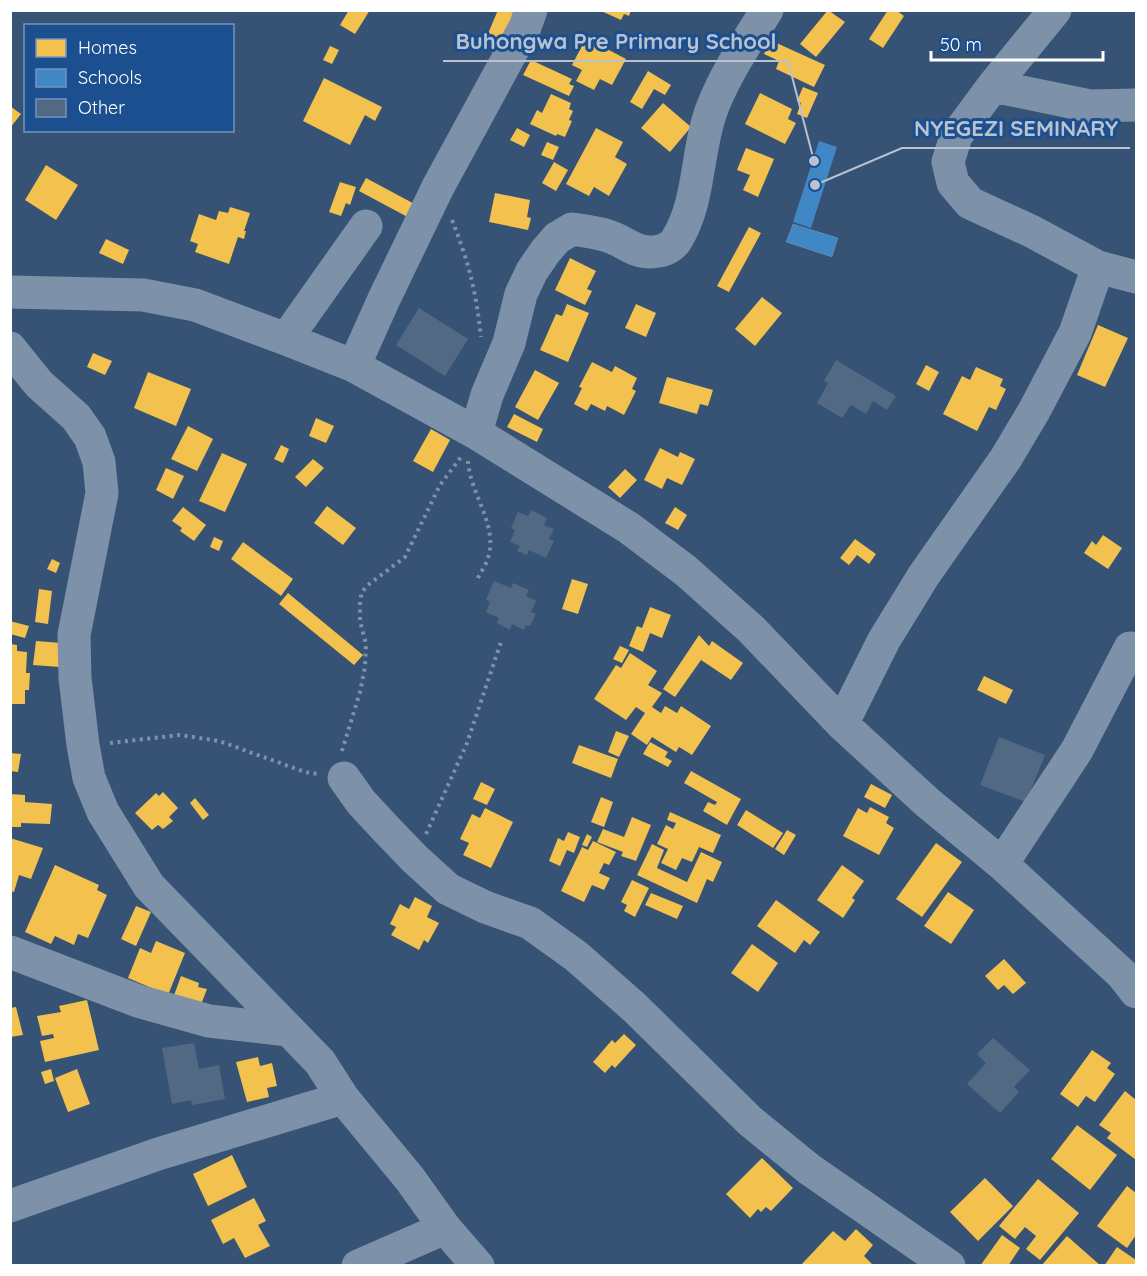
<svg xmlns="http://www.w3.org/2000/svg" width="1147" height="1276" font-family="Quicksand,sans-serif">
<rect width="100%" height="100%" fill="#365274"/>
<path fill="#f2c14e" d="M349,10H370L355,34L340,25Z
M498,10H523L509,45L487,36Z
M599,10H631L629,16L624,14L621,20Z
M828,10L845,22L816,57L800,44Z
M888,10H896L904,16L883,48L869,39Z
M586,38L626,59L612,85L600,79L594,90L576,81L582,70L572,65Z
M770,40L825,65L814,87L776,69L779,61L764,54Z
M330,46L339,50L332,64L323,60Z
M531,60L572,79L569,84L574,86L569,96L523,75Z
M648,71L671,85L665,95L654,89L642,109L630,102Z
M324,78L382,107L375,121L365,115L350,145L303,121Z
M803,87L818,93L807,118L797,114L801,103L797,101Z
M760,93L792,109L788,119L796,123L785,144L745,124Z
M551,94L571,103L569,109L573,111L569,120L572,121L565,137L557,134L556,136L530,124L537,110L542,113Z
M663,103L691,127L670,152L641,128Z
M10,106L21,114L10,128Z
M517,128L530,135L524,147L510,140Z
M596,128L623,142L615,157L627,164L609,196L594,187L589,196L566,184Z
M547,142L559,147L553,160L541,155Z
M746,148L774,159L758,197L743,190L750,175L737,170Z
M554,162L568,170L556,191L542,183Z
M46,165L78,185L56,220L25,200Z
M366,178L422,208L415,221L359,191Z
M340,182L356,187L350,205L346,203L341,216L329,212Z
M495,193L530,200L527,217L531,218L528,230L489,222Z
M230,207L250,213L244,231H246L244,239L238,237L229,264L195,252L198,244L190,241L199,214L216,220L219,211L228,213Z
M793,224L838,238L832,257L786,242Z
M749,227L761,233L729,292L717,286Z
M106,239L129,250L123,264L99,253Z
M570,258L596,271L587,289L592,291L585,305L555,290Z
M762,297L782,313L755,346L735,329Z
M567,304L589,313L568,362L540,350L556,314L562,316Z
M636,304L656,313L646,337L625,328Z
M1098,325L1128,338L1105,387L1077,375Z
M93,353L112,361L105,375L87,367Z
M592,362L612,372L615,366L637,378L632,389L636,391L624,415L607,406L605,411L591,404L587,411L574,404L582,388L579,387Z
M926,365L939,372L929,391L916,384Z
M976,367L1003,379L1000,386L1006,389L996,410L989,407L977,431L943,414L962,376L970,380Z
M535,370L559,383L538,420L515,407Z
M148,372L191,389L176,426L134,408Z
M667,377L713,390L708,406L700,404L697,414L659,403Z
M514,414L543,429L537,442L507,427Z
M316,418L334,426L326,443L309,436Z
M188,426L213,439L197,471L171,459Z
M431,429L450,440L433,472L413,461Z
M281,445L289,449L283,463L274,459Z
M660,448L678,457L680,452L695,459L682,485L667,478L662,489L644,480Z
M222,453L247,464L225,512L199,501Z
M313,459L324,468L306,487L295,477Z
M166,468L184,476L173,499L156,490Z
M625,469L637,480L620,498L608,487Z
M327,506L356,528L343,545L314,523Z
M183,507L206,525L194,541L180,531L182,528L172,521Z
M675,507L687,515L678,530L665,523Z
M1103,535L1122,548L1108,569L1084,553L1092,541L1096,545Z
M214,537L223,541L219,551L210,547Z
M855,539L876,554L869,564L857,555L849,565L840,558Z
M243,542L293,579L281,596L231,559Z
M52,559L60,563L56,573L47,569Z
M572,579L588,584L578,614L562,609Z
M39,589L52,591L48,624L35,622Z
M288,593L363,655L354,665L279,604Z
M650,607L671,615L662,638L650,633L643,652L629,646L637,626L642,628Z
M10,621L29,626L25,638L10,634Z
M699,635L709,646L712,641L743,663L731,680L701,660L675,697L663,689Z
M36,641L62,643L60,667L33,665Z
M10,644L17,645V651L27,652L26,673H30L29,690H25V704H10Z
M620,646L629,650L622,663L613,659Z
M630,653L657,671L648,685L662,693L652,707L661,713L665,706L677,713L681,706L711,726L692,755L679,747L676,752L652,737L647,745L631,734L645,713L636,707L626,720L594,699L616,665L621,668Z
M984,676L1013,690L1006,704L977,690Z
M616,731L629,736L619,757L608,752Z
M650,742L668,752L665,757L672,761L668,767L643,754Z
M579,745L618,759L611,778L572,763Z
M10,753L21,754L18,772L10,771Z
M691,771L741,799L727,825L703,811L708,802L715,805L717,802L684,783Z
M481,782L495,789L487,805L473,799Z
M871,784L892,795L885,808L864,797Z
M163,792L178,808L169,817L173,821L163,829L158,825L152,830L135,813L156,793L159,796Z
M10,794L25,795V802L52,804L50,824L21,823V827H10Z
M601,797L613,802L604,827L591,822Z
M195,798L209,815L203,820L190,803Z
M870,807L889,817L886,823L894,828L879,855L843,836L858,808L867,813Z
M485,808L513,822L491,868L463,855L469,843L460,839L472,814L480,818Z
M746,810L783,833L773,848L737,825Z
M670,812L721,835L713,853L699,847L692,862L682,858L676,870L661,863L668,849L657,844L666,825L673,829L676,823L667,820Z
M632,817L651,825L636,861L621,856L623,852L597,842L603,829L624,837Z
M787,830L796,835L784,855L775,849Z
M568,832L580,837L574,853L567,850L560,866L549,861L558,838L564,841Z
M587,834L592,837L587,847L582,845Z
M10,838L43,848L31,879L19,875L14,892L10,891Z
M593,841L616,852L609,865L604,863L599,873L610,878L604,890L592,885L584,902L561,891L582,847L588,850Z
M936,843L962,862L922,917L896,899Z
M652,844L664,850L657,868L687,882L701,852L722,862L713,882L707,879L697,903L637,875Z
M55,865L99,885L97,890L107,895L88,938L78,934L74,945L55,936L51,944L25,932Z
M842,865L864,881L852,898L855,900L843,918L817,900Z
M632,880L649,888L635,917L624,911L627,905L621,902Z
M948,892L974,910L951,944L924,926Z
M651,893L683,906L677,919L645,905Z
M415,897L432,906L427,917L439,923L428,943L424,940L419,950L391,935L396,927L390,924L400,904L409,909Z
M776,900L820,932L810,945L804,940L795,953L757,926Z
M136,906L151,912L136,946L121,939Z
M156,941L185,953L168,995L128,978L140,948L151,953Z
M752,944L778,963L758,992L731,973Z
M1004,959L1026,983L1013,994L1004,985L998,990L985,976Z
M181,976L199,983L198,987L207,989L200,1007L173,998Z
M87,1000L99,1050L45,1062L40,1041L54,1038L53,1034L42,1036L37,1016L61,1012L59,1006Z
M16,1007L23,1035L10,1037V1008Z
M624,1034L636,1045L615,1068L612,1065L605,1073L593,1062L612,1040L615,1043Z
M1092,1050L1111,1063L1107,1068L1115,1074L1095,1102L1086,1096L1078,1107L1060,1094Z
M258,1057L260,1066L272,1063L277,1086L267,1088L269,1097L247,1102L236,1062Z
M51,1069L54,1081L45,1084L41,1072Z
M77,1069L90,1104L68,1112L55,1078Z
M1125,1091L1136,1100V1160L1107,1138L1111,1133L1099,1125Z
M1077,1125L1117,1155L1090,1190L1051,1159Z
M232,1155L247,1187L208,1206L193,1174Z
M762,1158L793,1188L771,1211L766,1207L761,1212L758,1209L750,1218L726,1194Z
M985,1178L1013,1206L978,1241L950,1212Z
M1038,1179L1079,1213L1040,1260L1026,1249L1036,1236L1025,1227L1015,1239L999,1226Z
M1127,1186L1136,1193V1235L1127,1248L1097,1226Z
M254,1198L266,1221L258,1225L270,1246L245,1258L234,1238L223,1244L211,1220Z
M856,1229L873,1245L864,1256L874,1266H800L833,1231L845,1241Z
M1002,1235L1020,1248L1008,1266H980Z
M1067,1236L1101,1266H1041Z
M1117,1247L1136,1260V1266H1104Z"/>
<path fill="#3f88c5" d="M819,141L837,147L811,228L793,222Z
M793,224L838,238L832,257L786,242Z"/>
<path fill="#526984" d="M419,308L468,339L445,376L396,345Z
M836,360L896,396L887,410L873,401L866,414L851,405L842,418L817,403L828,383L824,381Z
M531,510L547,518L544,525L554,529L549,539L554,541L546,558L529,550L527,555L517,551L520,546L510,542L515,530L511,528L518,512L528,516Z
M494,581L511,588L513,583L529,590L526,596L536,601L531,612L536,614L530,626L526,625L524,630L512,624L510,630L497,623L499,618L486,612L490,602L486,600Z
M999,737L1045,755L1026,802L980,785Z
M993,1038L1030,1070L1014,1087L1019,1092L1000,1113L967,1084L986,1063L977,1054Z
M194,1043L199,1069L219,1065L225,1099L192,1105L191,1100L172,1104L162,1048Z"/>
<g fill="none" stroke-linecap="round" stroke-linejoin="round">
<path stroke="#7d92a8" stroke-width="4" stroke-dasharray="3 4.5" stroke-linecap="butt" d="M452,220C469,263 476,291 481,337
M468,461C470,495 500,526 487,561C484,568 479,575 476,582
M110,743L180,735L219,741L305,772L318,774
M342,751L360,692L365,667L366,644L360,621V601L362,592L368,585L405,557L440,485L461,457
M426,834L467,743L502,639"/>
<path stroke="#7d92a8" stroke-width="33" d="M1055,10L993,86L956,136L948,162L953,183L970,203L1031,231L1098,267L1136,277
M993,86L1090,106L1136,105
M10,292L143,295L195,305L286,339L354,366L476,433L629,528L686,571L751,629L842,724L928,803L1002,864L1122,974L1136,992
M286,339L366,226
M10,348L39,384L76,417L90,437L99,462L102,493L74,635L75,678L83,745L89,778L103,812L149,886L320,1062L343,1098L410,1179L445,1228L478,1266
M354,366L384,299L438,187L525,27L531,10
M476,433L487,395L509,343L521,294L532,271L545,252L557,238L572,229C584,231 596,232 608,236C627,242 636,256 659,251C666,250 674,245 677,239C701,200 696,148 713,106C727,71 747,42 767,10
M842,724L884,640L924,575L1006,458L1034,411L1075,333L1098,267
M344,778L361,802L387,830L415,859L448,889L485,907L530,923L576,956L635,1008L750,1121L809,1169L949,1266
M1002,864L1077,750L1130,648
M10,952L138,1001L209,1021L288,1030
M10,1206L158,1154L343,1098
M358,1266L445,1228"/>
</g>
<path fill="none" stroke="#b9c2ce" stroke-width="2" d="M814 161L788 61H443M815 185L902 148H1130"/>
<g fill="#b9c2ce" stroke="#1b4f8f" stroke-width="2">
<circle cx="814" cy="161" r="6"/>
<circle cx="815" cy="185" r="6"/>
</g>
<g font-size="22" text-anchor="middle" font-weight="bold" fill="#b9c2ce" stroke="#1b4f8f" stroke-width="6" stroke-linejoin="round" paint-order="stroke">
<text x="616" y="49">Buhongwa Pre Primary School</text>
<text x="1016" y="136">NYEGEZI SEMINARY</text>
</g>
<rect width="1147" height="1276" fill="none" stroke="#ffffff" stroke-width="24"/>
<rect x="24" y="24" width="210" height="108" fill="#1b4f8f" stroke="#7695bc" stroke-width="1.5"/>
<rect x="36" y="39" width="30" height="18" fill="#f2c14e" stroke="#7695bc" stroke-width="1.5"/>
<text x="78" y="54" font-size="18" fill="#ffffff">Homes</text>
<rect x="36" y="69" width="30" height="18" fill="#3f88c5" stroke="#7695bc" stroke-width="1.5"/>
<text x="78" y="84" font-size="18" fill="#ffffff">Schools</text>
<rect x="36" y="99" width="30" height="18" fill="#526984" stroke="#7695bc" stroke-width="1.5"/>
<text x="78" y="114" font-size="18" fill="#ffffff">Other</text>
<path d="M931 51v9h172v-9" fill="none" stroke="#ffffff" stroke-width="3"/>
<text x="940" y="51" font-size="18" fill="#ffffff" stroke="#1b4f8f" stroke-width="4.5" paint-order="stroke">50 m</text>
</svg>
